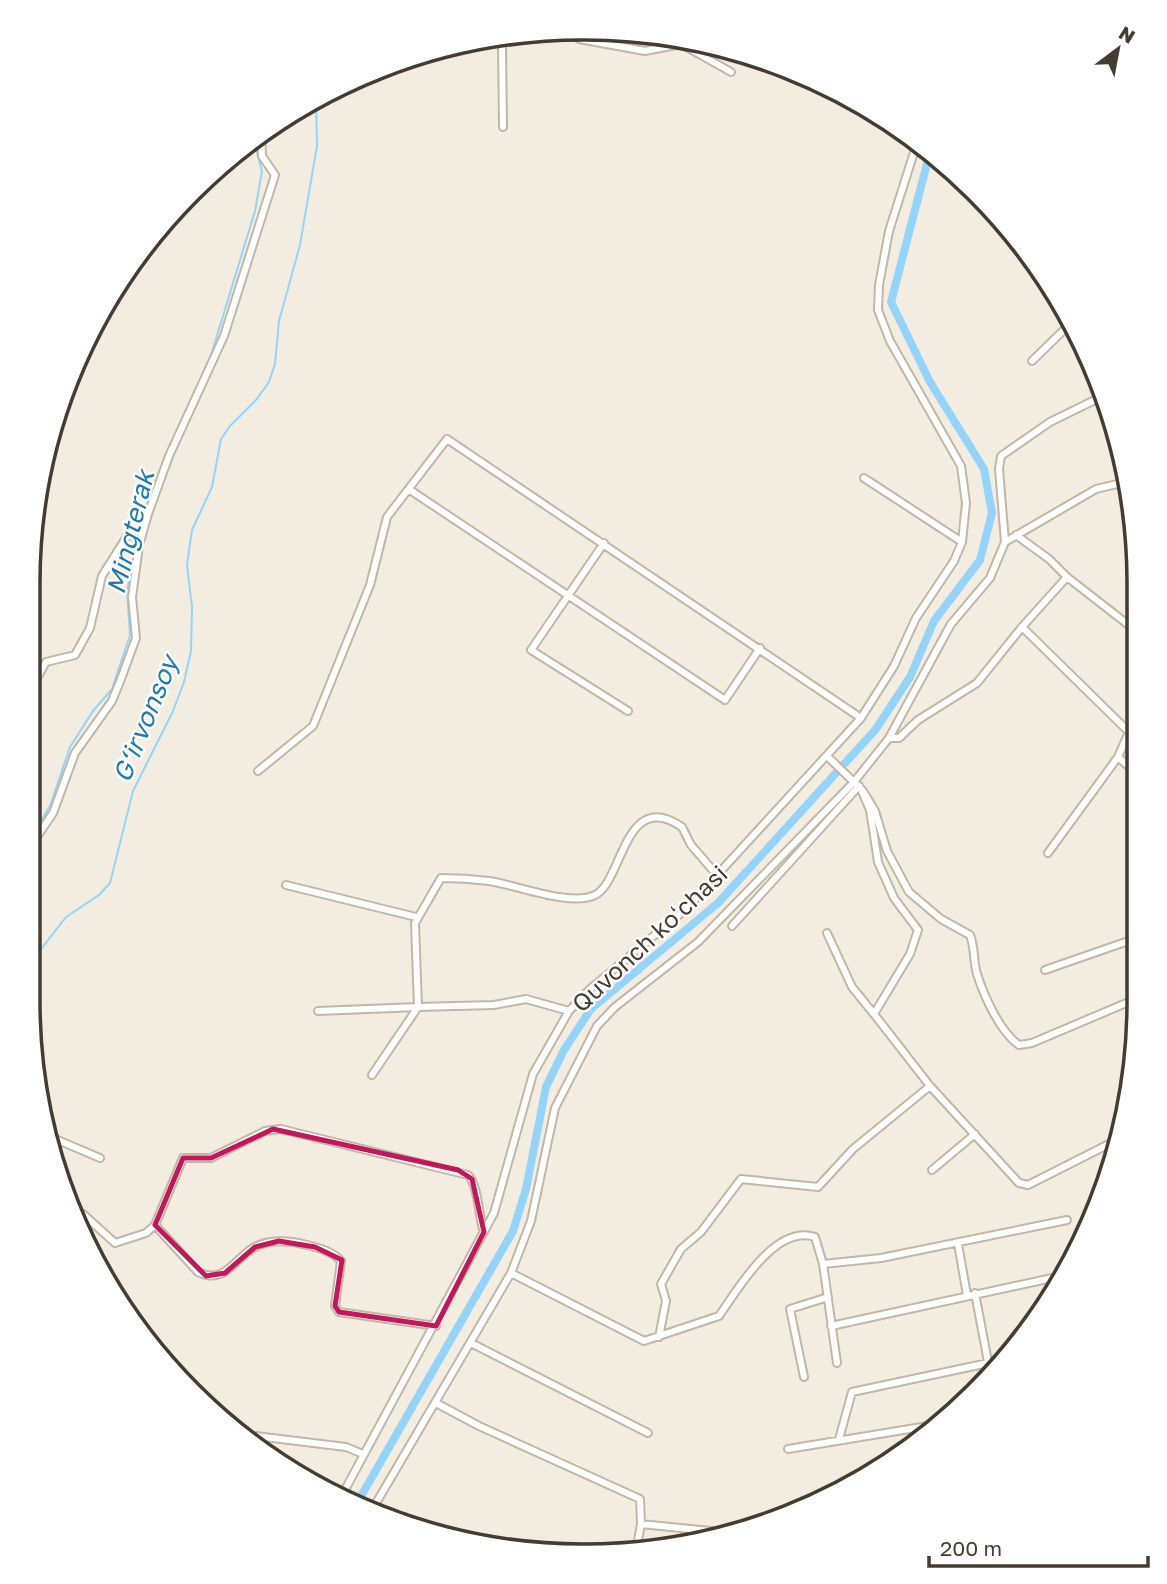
<svg xmlns="http://www.w3.org/2000/svg" width="1167" height="1584" font-family="'Golos Text',sans-serif">
<rect width="100%" height="100%" fill="#f3ede1"/>
<g fill="none" stroke-linecap="round" stroke-linejoin="round">
<path stroke="#95d3f8" stroke-width="2" d="M209,362L255,211L262,171L253,138
M152,494L156,483
M28,842L50,806L70,747L93,711L112,689L130,635L127,591L134,557
M28,966L66,917L99,895L110,883L133,791L173,711L184,682L191,651L192,607L187,565L192,530L212,487L221,439L230,426L256,400L269,382L275,364L279,321L300,245L317,146L316,99"/>
<path stroke="#95d3f8" stroke-width="8" d="M356,1505L513,1231L526,1189L546,1087L564,1050L591,1009L718,903L876,729L910,677L934,621L980,560L992,513L984,469L930,382L891,302L930,152"/>
<g stroke="#c1b7a6" stroke-width="10">
<path id="minor" d="M486,39L502,43L503,127
M579,39L645,51L681,44L731,72
M1032,361L1070,324
M864,478L962,542
M410,490L725,700L760,648
M1016,535L1049,559L1067,577L1022,627L1129,732L1118,757L1136,773
M1005,542L999,469L1001,456L1050,422L1103,396
M604,543L531,650L628,711
M1067,577L1135,630
M29,692L46,662L75,655L90,628L102,576L136,522L148,514
M1129,732L1136,722
M889,738H899L918,720L977,683L1022,627
M827,756L861,789L870,810L878,862L894,898L918,930L910,954L874,1014L930,1086L1019,1183L1028,1185L1117,1140
M258,771L313,726L370,585L387,517L447,439L861,718
M863,791L875,811L887,851L909,892L941,919L970,935C975,947 973,961 977,974C984,996 1000,1032 1019,1045L1032,1043L1138,998
M28,850L53,813L75,753L112,701L121,679L136,638L132,597L139,546L148,514L169,456L224,336L275,175L262,156L261,133
M1048,853L1118,757
M286,885L416,917
M732,926L859,786
M827,933L852,987L874,1014
M1045,970L1137,938
M318,1011L418,1007L415,923L441,878C457,878 473,879 489,881C517,885 571,907 595,895C623,882 624,787 682,827L691,845L717,875
M372,1075L418,1007L494,1005L526,999L569,1011
M46,1135L100,1158
M932,1170L975,1134
M76,1215L83,1214L115,1243L146,1233L155,1225L198,1272C224,1285 234,1260 253,1248C268,1239 290,1240 307,1245C319,1248 332,1251 341,1261L335,1306L339,1312L436,1326
M155,1225L183,1158H211L265,1131L281,1129L468,1175C479,1186 478,1216 484,1232
M958,1244L967,1295
M823,1264L881,1258L1067,1220
M511,1273L644,1341L719,1316C738,1289 775,1224 815,1237L823,1264L837,1363
M975,1293L988,1362
M831,1326L1066,1275
M659,1337L666,1301L661,1284L681,1249L701,1232L741,1179L818,1187L853,1149L930,1086
M471,1343L648,1433
M804,1377L790,1309L828,1297
M436,1403L479,1426L640,1499L641,1524L730,1533
M240,1434L346,1447L363,1454
M839,1439L852,1392L1007,1359
M788,1449L940,1424
M340,1499L494,1213L533,1074L569,1011L590,989L686,909L861,718L894,666L916,618L954,561L962,542L966,503L961,466L890,341L878,310L879,285L889,231L917,143
M372,1510L511,1273L531,1221L555,1108L597,1026L615,1007L698,942L854,782L889,738L951,624L990,578L1005,542L1096,489L1126,482
M636,1552L641,1524"/>
</g>
<use href="#minor" stroke="#fff" stroke-width="6"/>
</g>
<path fill="none" stroke="#c2185b" stroke-width="5" stroke-linejoin="round" d="M273,1129L458,1170L472,1179L484,1232L436,1326L339,1312L335,1306L342,1260L315,1247L279,1241L255,1247L225,1273L206,1276L155,1225L183,1158H211Z"/>
<g text-anchor="middle" dominant-baseline="central" stroke-width="5" stroke-linejoin="round" paint-order="stroke">
<g font-size="24" fill="#443c31" stroke="#fff">
<text transform="translate(649 938) rotate(-43)">Quvonch koʻchasi</text>
</g>
<g font-size="26" font-style="italic" fill="#1f79b2" stroke="#fff">
<text transform="translate(130 532) rotate(-76)">Mingterak</text>
<text transform="translate(145 719) rotate(-68)">G‘irvonsoy</text>
</g>
</g>
<path d="M0 0H1167V1584H0ZM583 40H584A543 543 0 0 1 1127 583V1001A543 543 0 0 1 584 1544H583A543 543 0 0 1 40 1001V583A543 543 0 0 1 583 40Z" fill="#fff" fill-rule="evenodd"/>
<path fill="none" stroke="#443c31" stroke-width="3.5" d="M583 40H584A543 543 0 0 1 1127 583V1001A543 543 0 0 1 584 1544H583A543 543 0 0 1 40 1001V583A543 543 0 0 1 583 40Z"/>
<g transform="translate(1118 49) rotate(32)" stroke="#ffffff" stroke-width="5" paint-order="stroke">
<path d="M0-5L12 26L0 18L-12 26Z" fill="#443c31"/>
<text y="-10" font-size="19" font-weight="bold" text-anchor="middle" fill="#443c31">N</text>
</g>
<path d="M929 1556v10h219v-10" fill="none" stroke="#443c31" stroke-width="3.5"/>
<text x="940" y="1556" font-size="21" fill="#443c31" stroke="#ffffff" stroke-width="5" paint-order="stroke">200 m</text>
</svg>
